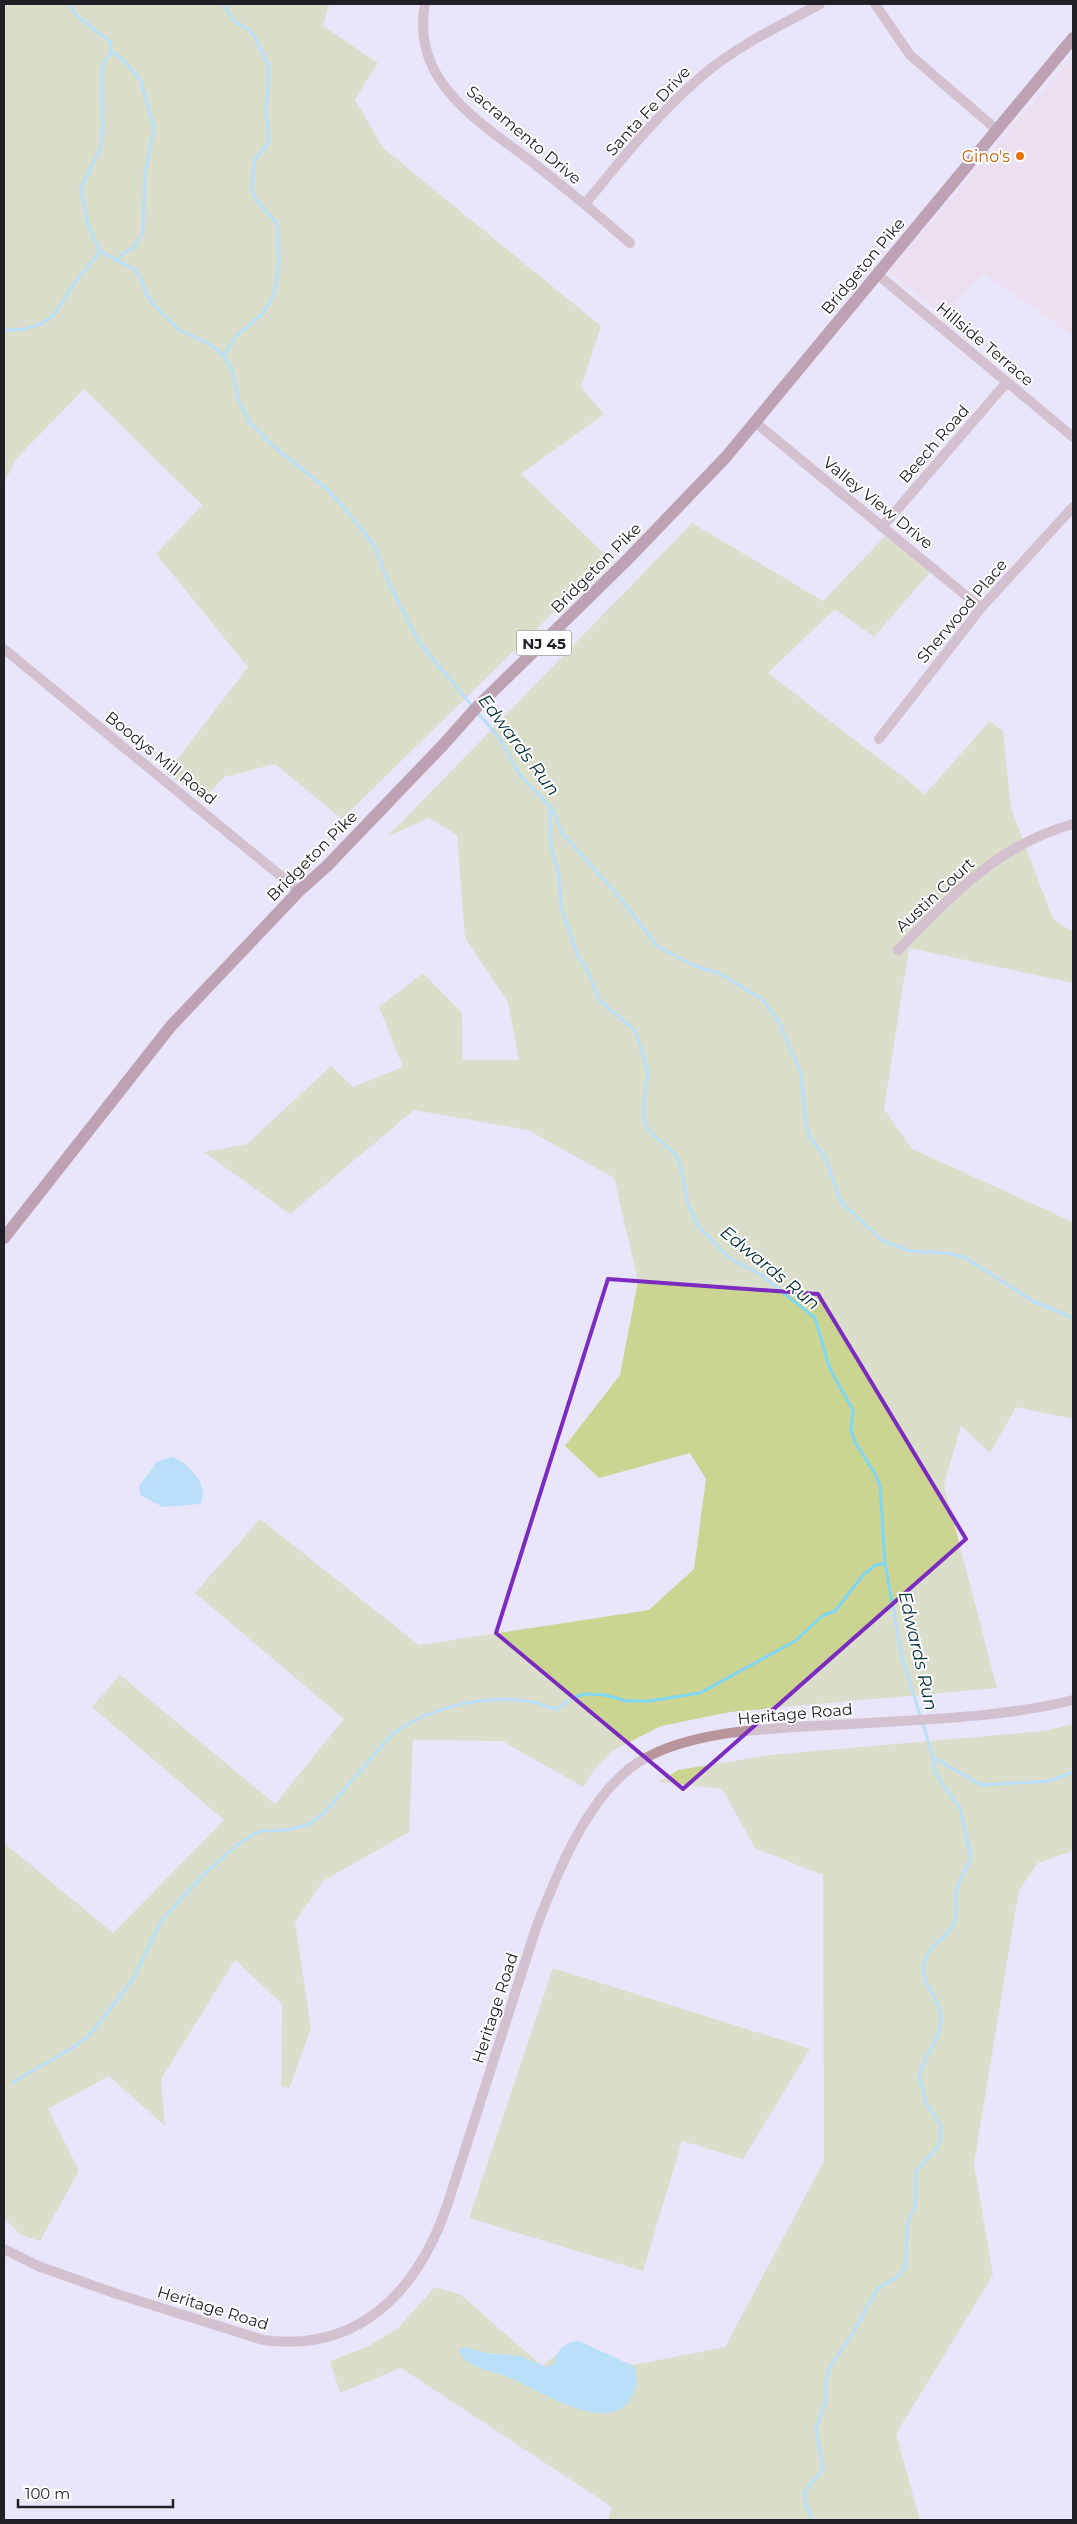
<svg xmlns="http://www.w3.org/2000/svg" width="1077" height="2524" font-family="Montserrat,sans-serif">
<rect width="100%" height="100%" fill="#e9e6fb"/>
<path fill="#efd8e3" d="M1073,56V336L983,273L943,316L889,271Z"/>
<path fill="#ccd492" d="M4,4H329L323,26L378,63L355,99L383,148L601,326L581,387L604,414L521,474L609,558L342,819L275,764L224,777L203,800L167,773L248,667L156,554L202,505L84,389L16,459L4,483Z
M692,523L823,601L888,533L933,569L874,637L835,609L768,673L925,794L990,721L1003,731L1011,808L1053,919L1073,932V983L909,948L884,1109L912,1149L1073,1222V1419L1016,1407L990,1453L961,1426L944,1485L997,1688L730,1712L661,1726L614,1750L594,1770L583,1787L502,1741L413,1740L409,1832L323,1881L295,1922L311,2028L289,2089L281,2086L282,2004L235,1960L161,2079L165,2126L109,2076L48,2109L79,2171L40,2241L21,2235L4,2218V1843L113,1933L224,1820L92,1707L120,1675L275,1804L344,1719L195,1593L260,1519L419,1645L649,1610L694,1569L706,1479L690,1453L599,1478L565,1446L620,1375L638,1281L614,1178L528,1130L414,1110L290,1214L204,1152L247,1144L331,1066L353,1087L403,1067L379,1007L423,973L462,1013L463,1060H519L508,1002L465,938L457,835L429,818L388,836Z
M1073,1724V1851L1038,1863L1019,1890L974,2164L993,2275L896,2434L920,2520H608L612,2507L401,2368L340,2393L330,2361L367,2347L398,2328L435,2287L461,2295L542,2366L572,2342L633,2365L725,2347L824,2161L823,1875L755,1848L722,1789L659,1782L678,1770L770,1755L1044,1731Z
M553,1968L810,2049L743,2159L682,2141L643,2271L469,2218Z"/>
<path fill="#7ed7f5" d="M171,1457C188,1461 211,1487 200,1504L163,1507L140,1495L139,1486L157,1462Z
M579,2341L635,2367C638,2379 637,2390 630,2400C606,2436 538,2389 510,2378C492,2370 468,2370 458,2350L465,2347L486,2353L520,2356L546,2367L554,2364C557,2350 564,2342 579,2341Z"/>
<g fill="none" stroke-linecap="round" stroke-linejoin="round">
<path stroke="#7ed7f5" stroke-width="3" d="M69,4L77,16L110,42L111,51L104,63L102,71L103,126L101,147L81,188L88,225L100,251L136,271L142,281L146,294L154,305L179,330L208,343L223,355L232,369L238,399L250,423L272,445L329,491L361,528L375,547L389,584L419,642L473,707
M223,4L235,22L249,30L256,39L269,67L266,111L269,142L254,161L252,191L256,200L276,222L278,229L279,264L274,295L263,313L236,336L224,356
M111,51L126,63L141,81L154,128L145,174L143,233L135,246L120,256L118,261
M4,329C13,331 22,330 31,327C57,321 61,301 76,281C83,270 93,263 100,251
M477,712L500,739L519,774L553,810L563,834L620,898L657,946L690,964L720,974L762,999L779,1022L801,1074L806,1125L810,1137L825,1157L840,1200L845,1206L883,1241L910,1251L946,1253L964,1257L1033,1301L1073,1318
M550,806L551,848L559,874L561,907L578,956L589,974L600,1001L632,1028L637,1035L648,1071L644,1102V1121L649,1131L675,1154L679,1161L689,1207L698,1226L729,1258L761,1275L815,1318L830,1369L853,1410L851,1431L855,1442L875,1474L880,1486L885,1563L902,1657L933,1757L934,1769L943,1785L960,1808L970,1853L971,1858C966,1869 958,1881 956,1893C955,1902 957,1912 955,1920C950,1938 928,1944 924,1963C919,1984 940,1997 941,2016C942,2039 923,2055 919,2077L926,2103L941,2126L940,2141L937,2148L916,2171L915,2206L907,2225L906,2265L898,2276L877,2289L854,2331L830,2367L826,2381V2401L816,2428L823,2469L804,2492L806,2506L813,2520
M934,1758L981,1785L1050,1781L1073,1772
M12,2083L77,2045L93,2031L133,1979L162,1920L201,1877L237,1845L254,1834L261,1831L287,1830L307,1825L323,1814L392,1734C431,1707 479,1695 528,1701C538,1702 547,1708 557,1709L572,1698L585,1694L605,1695L626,1701H649L700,1693L795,1641L822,1616L835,1611L864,1574L876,1565L885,1563"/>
<path stroke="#b8959a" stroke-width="10" d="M425,4C420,31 425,57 440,80C463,115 504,140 536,165C568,190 599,216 630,243
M875,4L910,55L997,130
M585,204C622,159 658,113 703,75C737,46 781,25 820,4
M877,274L1073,437
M756,423L981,608
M883,526L1007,382
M4,649L299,891
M879,739L981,608L1073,507
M898,950C952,896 997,845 1073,824
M4,2249L38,2266L117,2294L263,2340C360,2353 417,2291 447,2206L536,1928C556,1876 584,1805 629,1769C681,1727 786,1728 851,1724C925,1719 1001,1718 1073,1700"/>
<path stroke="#8a4f5a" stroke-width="12" d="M4,1238L171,1026L299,891L327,866L444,744L475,709L627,560L726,457L1073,38"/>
</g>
<path d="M0 0H1077V2524H0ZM608,1279L818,1294L966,1539L683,1789L496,1633Z" fill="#e9e6fb" fill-opacity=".55" fill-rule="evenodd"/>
<path fill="none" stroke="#7b2cbf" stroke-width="4" stroke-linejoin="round" d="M608,1279L818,1294L966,1539L683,1789L496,1633Z"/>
<circle fill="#e8710a" stroke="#fff" stroke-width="2" cx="1020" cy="156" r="5"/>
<g text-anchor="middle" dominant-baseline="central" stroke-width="4" stroke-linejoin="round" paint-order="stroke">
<rect fill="#fff" stroke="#646368" stroke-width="1" x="516.5" y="630.5" width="55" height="25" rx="4"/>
<g font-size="15" font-weight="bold" fill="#212027">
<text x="544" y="643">NJ 45</text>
</g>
<g font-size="16" fill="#212027" stroke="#fff">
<text transform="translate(648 111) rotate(-47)">Santa Fe Drive</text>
<text transform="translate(524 135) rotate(40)">Sacramento Drive</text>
<text transform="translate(863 266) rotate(-50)">Bridgeton Pike</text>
<text transform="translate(985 344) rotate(40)">Hillside Terrace</text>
<text transform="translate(934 444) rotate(-49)">Beech Road</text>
<text transform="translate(878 503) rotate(39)">Valley View Drive</text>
<text transform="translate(596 568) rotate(-45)">Bridgeton Pike</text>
<text transform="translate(962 611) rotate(-50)">Sherwood Place</text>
<text transform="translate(161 758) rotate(39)">Boodys Mill Road</text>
<text transform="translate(312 856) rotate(-45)">Bridgeton Pike</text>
<text transform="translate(935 895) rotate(-43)">Austin Court</text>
<text transform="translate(795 1714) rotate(-5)">Heritage Road</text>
<text transform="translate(495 2008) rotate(-72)">Heritage Road</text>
<text transform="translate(213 2308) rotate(17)">Heritage Road</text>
</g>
<g font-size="16" fill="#c56008" stroke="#fff" text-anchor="end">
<text x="1010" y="156">Gino's</text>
</g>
<g font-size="18" font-style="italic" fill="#04303c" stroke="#fff">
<text transform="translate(519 745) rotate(53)">Edwards Run</text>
<text transform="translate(770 1268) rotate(39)">Edwards Run</text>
<text transform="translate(918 1651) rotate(77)">Edwards Run</text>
</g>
</g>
<rect width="1077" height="2524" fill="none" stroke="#212027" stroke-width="10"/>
<path d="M18 2499v8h155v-8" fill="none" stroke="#212027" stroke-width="2.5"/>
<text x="25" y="2499" font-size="15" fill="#212027" stroke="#ffffff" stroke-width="4" paint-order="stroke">100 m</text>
</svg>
